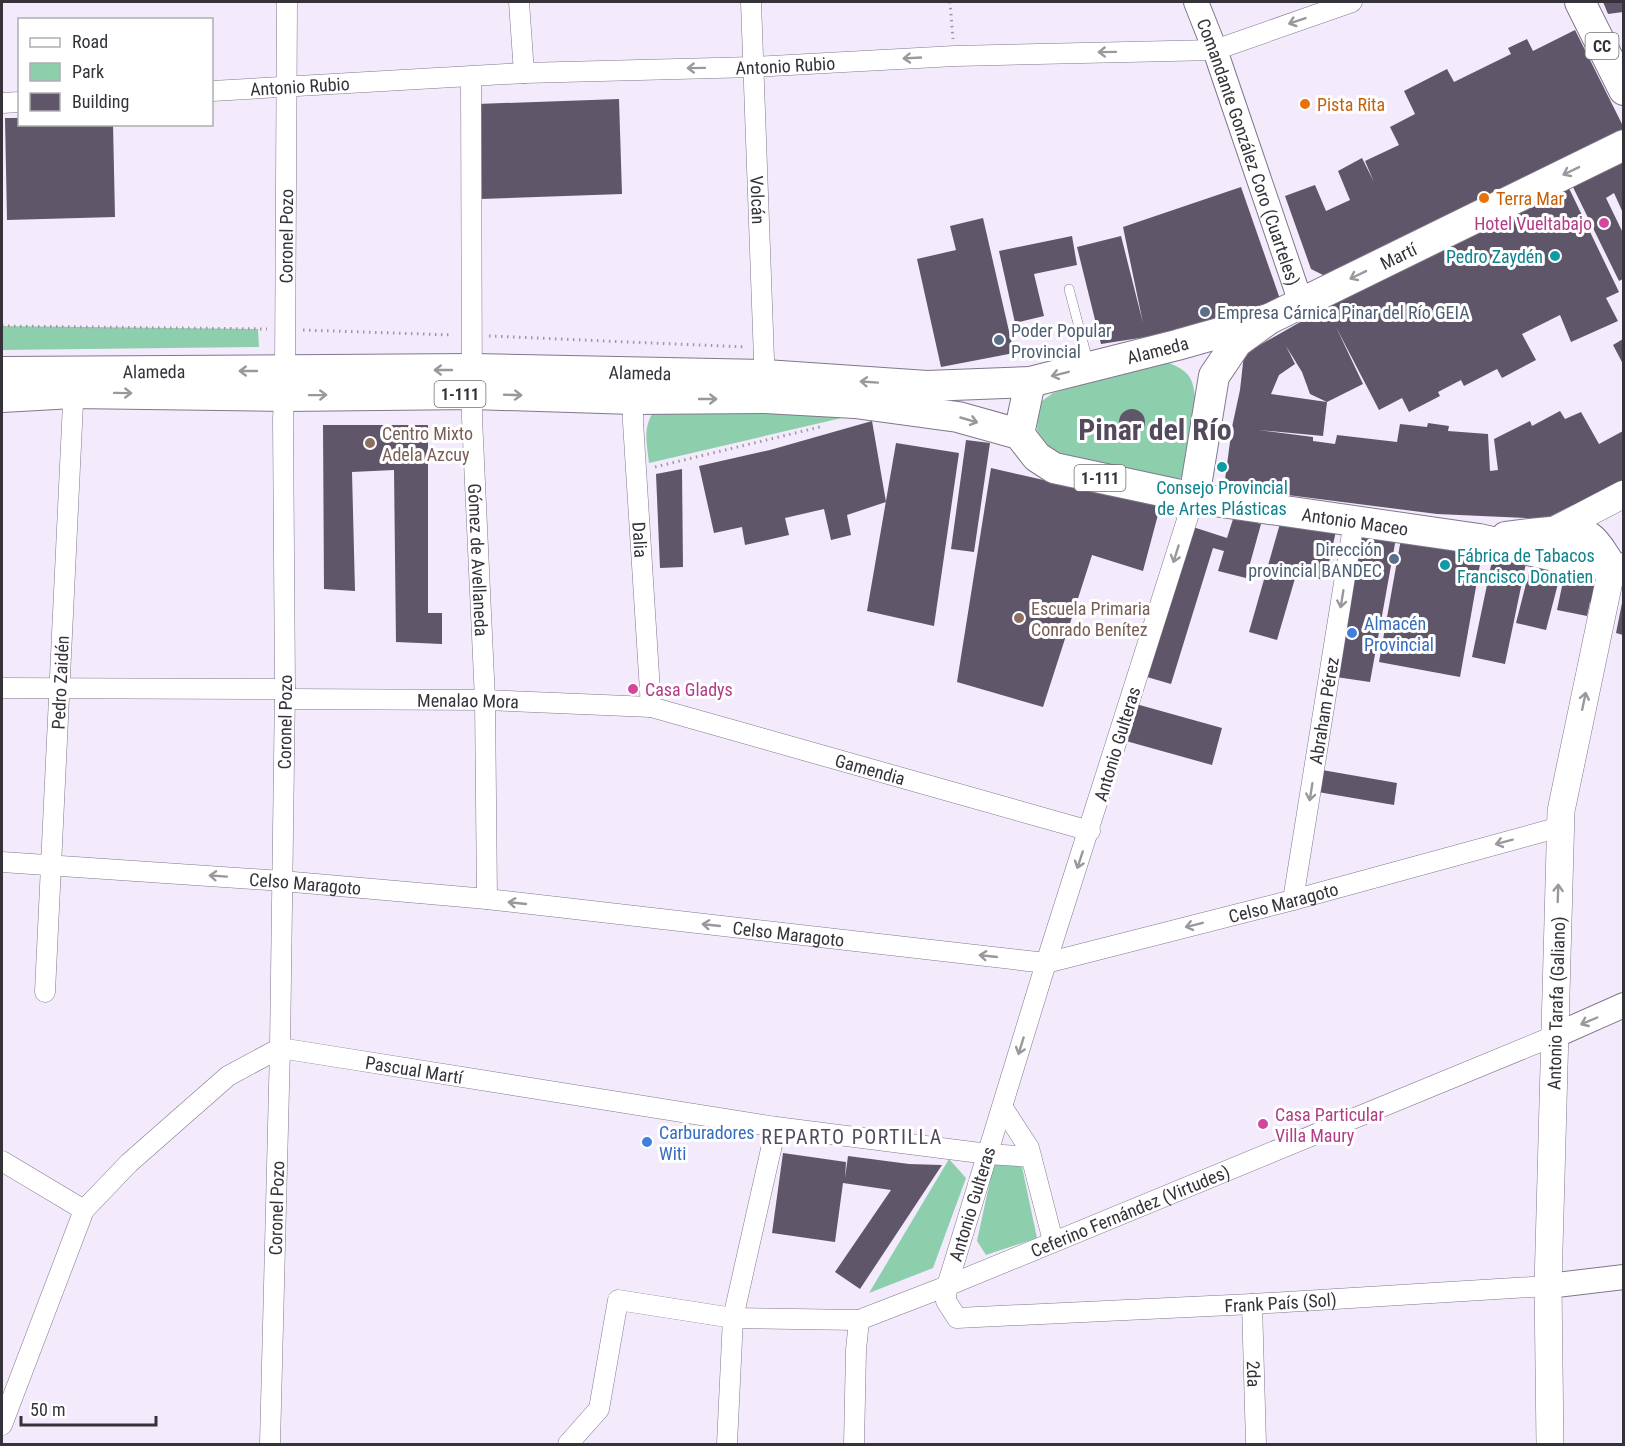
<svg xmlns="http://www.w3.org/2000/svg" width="1625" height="1446" font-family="'Roboto Condensed',sans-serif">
<rect width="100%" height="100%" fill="#f3eafc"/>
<path fill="#8dcfad" d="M2,326L258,329L259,347L2,350Z
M1163,361C1175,365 1188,370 1192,382C1198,399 1197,451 1190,466C1186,476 1178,480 1169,484L1043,451C1033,434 1038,420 1042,401L1053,393Z
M659,404L846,417L649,463C646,438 642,425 659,404Z
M995,1158L1021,1162L1037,1238L986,1255L977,1241Z
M949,1159L966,1178L933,1268L869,1293Z"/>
<path fill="#5f5669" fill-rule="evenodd" d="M1603,2H1623V12L1608,14Z
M1575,30L1623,126V133L1327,277L1311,269L1285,196L1315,185L1326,211L1350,200L1338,171L1362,158L1374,182L1365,161L1399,145L1390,127L1415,114L1404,91L1447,69L1454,82L1511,54L1508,48L1527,39L1533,51Z
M619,99L622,194L480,199L477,104Z
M5,118H20V124H113L115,217L7,220Z
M1623,154V213L1614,193L1606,198L1623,233V279L1619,281L1570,181Z
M1566,182L1619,292L1606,298L1618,321L1571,342L1560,315L1522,334L1536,360L1502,378L1497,369L1464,386L1461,380L1438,392L1440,396L1409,412L1402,398L1379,410L1336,327L1363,384L1327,402L1323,436L1258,430L1313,437V441L1335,444L1337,435L1397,442L1400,424L1427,427L1428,423L1449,426L1448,431L1488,434L1490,471L1498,470L1494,439L1530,421L1532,426L1560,411L1565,419L1581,412L1599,444L1623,431V483L1575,508L1573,505L1545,519L1437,514L1224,487L1232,427L1240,390L1244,354L1325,308L1490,220L1497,233L1491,220ZM1286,346L1302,372L1310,394L1327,402L1271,394L1279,375L1295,364Z
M1241,187L1280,299L1216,322L1146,337L1101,344L1077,247L1121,236L1143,323L1123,227Z
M983,218L1014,353L941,367L917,259L956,250L950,226Z
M1072,236L1077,265L1034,274L1044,316L1015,323L999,251Z
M1623,339V364L1613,345Z
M1119 422a13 13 0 1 1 26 0a13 13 0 1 1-26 0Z
M872,421L886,502L847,515L851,535L831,540L824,509L785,518L789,535L745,545L742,527L714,533L699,466L770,450Z
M323,425H428V613H442V644L396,642L394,470L352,472L355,591L324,589Z
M966,440L990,443L974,552L951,549Z
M896,443L959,453L934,626L867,611Z
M991,468L1154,505L1159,511L1143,571L1092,555L1043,707L957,682Z
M682,469L683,567L660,568L656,474Z
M1234,516L1261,524L1246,578L1218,571L1224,551L1213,548L1171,684L1147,677L1193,527L1227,538Z
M1281,520L1336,531L1325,580L1296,575L1277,640L1249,632Z
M1363,532L1396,538L1370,682L1336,677Z
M1401,539L1482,553L1460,677L1379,662Z
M1493,556L1526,563L1505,664L1472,657Z
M1531,564L1561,572L1546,630L1516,623Z
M1565,572L1601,578L1595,603L1590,602L1587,616L1557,610Z
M1622,603H1623V635L1616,633Z
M1136,704L1222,728L1212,765L1126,741Z
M1322,770L1397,783L1394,805L1318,792Z
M783,1153L846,1162L845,1178L848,1156L909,1164L942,1165L860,1289L835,1272L891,1190L843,1183L835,1242L772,1233Z"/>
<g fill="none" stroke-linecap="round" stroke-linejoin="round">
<g stroke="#81778c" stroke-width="10">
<path id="service" d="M1069,289L1089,365"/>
</g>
<g stroke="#81778c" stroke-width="21">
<g id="minor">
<path d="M519,2L524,73"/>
<path id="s1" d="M751,2L765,387"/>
<path id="s2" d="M471,77L472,418L485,700L487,899"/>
<path id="s3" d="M212,91L524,73L754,67L955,56L1215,50L1352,2"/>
<path d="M2,103L20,102"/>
<path id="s4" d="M633,390V422L651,707"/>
<path id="s5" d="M1194,498L1046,963L947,1286L946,1301L957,1318L1252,1304L1548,1286"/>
<path d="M2,688L285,689"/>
<path id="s6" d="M285,699L485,700L651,707L1090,831"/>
<path id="s7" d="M2,862L282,881L487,899L1046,963L1293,900L1560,827"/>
<path id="s8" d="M1293,900L1354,521"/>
<path id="s9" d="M45,992L74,382"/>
<path d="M1003,1108L1029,1148L1053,1241"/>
<path d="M2,1161L84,1210"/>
<path id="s10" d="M1252,1304L1256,1444"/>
<path id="s11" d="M2,1425L84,1210L129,1163L228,1076L280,1048L776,1127L988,1154L1031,1157"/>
<path id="s12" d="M270,1444L280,1048L285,689L283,420L285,371L287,2"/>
<path id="s13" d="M568,1444L599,1409L618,1300L733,1318L859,1320L947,1286L1554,1036"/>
<path d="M727,1444L733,1318L776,1127"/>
<path d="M854,1444L856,1350L859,1320"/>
</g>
</g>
<g stroke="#81778c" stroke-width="26">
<g id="tertiary">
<path id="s14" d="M1196,2L1215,50L1301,303"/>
<path d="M1554,1036L1624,1005"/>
<path d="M1548,1286L1624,1277"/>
</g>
</g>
<g stroke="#81778c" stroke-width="28">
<g id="secondary">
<path d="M1553,531L1624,494"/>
<path id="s15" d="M1550,1444L1548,1286L1561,811L1612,567"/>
</g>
</g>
<g stroke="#81778c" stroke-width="32">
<g id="primary">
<path d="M1580,2L1624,90"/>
<path id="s16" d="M2,372L473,369L765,375L927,386L1030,382L1177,345L1269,319"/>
<path id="s17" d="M2,397L73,393L284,396L473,394L633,399L765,398L855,403L958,417L1019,434L1037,457L1054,468L1194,498L1479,539L1573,560L1624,569"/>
<path d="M1019,434L1030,382"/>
<path id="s18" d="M1194,498L1214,376L1237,342L1269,319L1624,145"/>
<path d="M1506,537C1524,535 1574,526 1589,537C1599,544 1605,558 1612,567"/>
</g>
</g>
<path stroke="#9e97a4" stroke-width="3" stroke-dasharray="1.5 4.5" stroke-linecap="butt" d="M950,2L953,39
M2,326L267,329
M303,330L453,335
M489,336L746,347
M655,467L824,426"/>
<use href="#service" stroke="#fff" stroke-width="9"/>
<use href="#minor" stroke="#fff" stroke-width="20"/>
<use href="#tertiary" stroke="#fff" stroke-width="24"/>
<use href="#secondary" stroke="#fff" stroke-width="27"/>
<use href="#primary" stroke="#fff" stroke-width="30"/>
</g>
<defs><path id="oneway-shaft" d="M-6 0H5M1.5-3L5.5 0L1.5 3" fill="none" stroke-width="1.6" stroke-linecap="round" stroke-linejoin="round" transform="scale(1.5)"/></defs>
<g stroke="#9a989c">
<use href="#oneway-shaft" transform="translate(1297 21) rotate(161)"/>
<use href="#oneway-shaft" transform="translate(1107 52) rotate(179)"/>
<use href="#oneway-shaft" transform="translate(912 58) rotate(177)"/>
<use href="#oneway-shaft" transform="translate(696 68) rotate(179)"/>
<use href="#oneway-shaft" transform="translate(1571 171) rotate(154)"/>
<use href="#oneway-shaft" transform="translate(1358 275) rotate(154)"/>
<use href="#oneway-shaft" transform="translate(443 370) rotate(180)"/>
<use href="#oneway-shaft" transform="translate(248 371) rotate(-180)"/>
<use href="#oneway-shaft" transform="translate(1060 374) rotate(166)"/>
<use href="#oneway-shaft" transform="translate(869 382) rotate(-176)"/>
<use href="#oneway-shaft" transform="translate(123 393) rotate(1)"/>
<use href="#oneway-shaft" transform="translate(318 395) rotate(-1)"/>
<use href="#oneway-shaft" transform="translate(513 395) rotate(2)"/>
<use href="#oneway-shaft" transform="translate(708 399)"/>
<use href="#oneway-shaft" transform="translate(969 420) rotate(16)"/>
<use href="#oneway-shaft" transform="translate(1176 554) rotate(107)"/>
<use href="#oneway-shaft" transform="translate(1342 599) rotate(99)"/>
<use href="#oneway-shaft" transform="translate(1584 701) rotate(-78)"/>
<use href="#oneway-shaft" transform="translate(1311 792) rotate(99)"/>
<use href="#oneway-shaft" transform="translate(1504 842) rotate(165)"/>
<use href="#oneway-shaft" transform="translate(1080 860) rotate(108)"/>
<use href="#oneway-shaft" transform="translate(218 876) rotate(-176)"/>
<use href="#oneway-shaft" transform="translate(1558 893) rotate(-88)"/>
<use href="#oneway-shaft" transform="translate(517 903) rotate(-174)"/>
<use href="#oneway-shaft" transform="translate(711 925) rotate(-174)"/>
<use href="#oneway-shaft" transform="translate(1194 925) rotate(166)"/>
<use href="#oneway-shaft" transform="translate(988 956) rotate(-174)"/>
<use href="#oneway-shaft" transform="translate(1589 1021) rotate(157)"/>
<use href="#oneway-shaft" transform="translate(1021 1046) rotate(107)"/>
</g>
<g fill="#e8710a" stroke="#fff" stroke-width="2">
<circle cx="1305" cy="104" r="6"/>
<circle cx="1484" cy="198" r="6"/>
</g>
<g fill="#d1479c" stroke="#fff" stroke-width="2">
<circle cx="1604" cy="223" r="6"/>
<circle cx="633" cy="689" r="6"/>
<circle cx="1263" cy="1124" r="6"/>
</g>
<g fill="#0f9aa8" stroke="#fff" stroke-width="2">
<circle cx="1555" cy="256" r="6"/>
<circle cx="1222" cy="467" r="6"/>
<circle cx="1445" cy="565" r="6"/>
</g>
<g fill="#5c6f8a" stroke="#fff" stroke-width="2">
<circle cx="1205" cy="312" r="6"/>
<circle cx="999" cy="340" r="6"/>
<circle cx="1394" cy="559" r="6"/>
</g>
<g fill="#8d6e63" stroke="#fff" stroke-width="2">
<circle cx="370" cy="443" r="6"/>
<circle cx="1019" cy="618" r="6"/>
</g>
<g fill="#3f7fe0" stroke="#fff" stroke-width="2">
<circle cx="1352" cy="633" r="6"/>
<circle cx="647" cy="1142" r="6"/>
</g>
<g text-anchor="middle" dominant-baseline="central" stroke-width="6" stroke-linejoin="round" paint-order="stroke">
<g fill="#fff" stroke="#727075" stroke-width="1.5">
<rect x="1585.5" y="33" width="33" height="26" rx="4.5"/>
<rect x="434.5" y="381" width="51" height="26" rx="4.5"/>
<rect x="1074.5" y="465" width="51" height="26" rx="4.5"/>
</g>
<g font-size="16" font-weight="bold" fill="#36323a">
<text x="1602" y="46">CC</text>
<text x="460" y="394">1-111</text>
<text x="1100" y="478">1-111</text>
</g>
<g font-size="18" fill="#36323a" stroke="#fff">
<text stroke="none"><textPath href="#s3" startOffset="574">Antonio Rubio</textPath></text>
<text stroke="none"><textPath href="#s3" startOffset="88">Antonio Rubio</textPath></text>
<text stroke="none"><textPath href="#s14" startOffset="159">Comandante González Coro (Cuarteles)</textPath></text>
<text stroke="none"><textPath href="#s1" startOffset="198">Volcán</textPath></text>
<text stroke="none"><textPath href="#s12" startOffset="1208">Coronel Pozo</textPath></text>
<text stroke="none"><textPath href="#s18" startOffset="348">Martí</textPath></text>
<text stroke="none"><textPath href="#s16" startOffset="1160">Alameda</textPath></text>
<text stroke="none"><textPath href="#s16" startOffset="152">Alameda</textPath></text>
<text stroke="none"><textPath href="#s16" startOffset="638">Alameda</textPath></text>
<text stroke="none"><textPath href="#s17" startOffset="1376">Antonio Maceo</textPath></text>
<text stroke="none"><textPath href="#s4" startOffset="150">Dalia</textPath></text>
<text stroke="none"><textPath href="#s2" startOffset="483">Gómez de Avellaneda</textPath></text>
<text stroke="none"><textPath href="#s9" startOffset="310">Pedro Zaidén</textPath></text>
<text stroke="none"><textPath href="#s6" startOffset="183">Menalao Mora</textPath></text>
<text stroke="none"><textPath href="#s8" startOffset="192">Abraham Pérez</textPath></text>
<text stroke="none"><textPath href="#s12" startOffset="722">Coronel Pozo</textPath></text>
<text transform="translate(1117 744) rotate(-73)">Antonio Gulteras</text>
<text stroke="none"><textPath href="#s6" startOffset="594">Gamendia</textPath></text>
<text stroke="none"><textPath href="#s7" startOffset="304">Celso Maragoto</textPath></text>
<text stroke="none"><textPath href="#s7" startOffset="1294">Celso Maragoto</textPath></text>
<text stroke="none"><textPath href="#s7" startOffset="790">Celso Maragoto</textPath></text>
<text stroke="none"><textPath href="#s15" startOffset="441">Antonio Tarafa (Galiano)</textPath></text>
<text stroke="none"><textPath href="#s11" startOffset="622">Pascual Martí</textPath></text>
<text transform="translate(972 1204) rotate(-73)">Antonio Gulteras</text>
<text stroke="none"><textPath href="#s12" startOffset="236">Coronel Pozo</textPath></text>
<text stroke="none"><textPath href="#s13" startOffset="692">Ceferino Fernández (Virtudes)</textPath></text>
<text stroke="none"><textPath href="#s5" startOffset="1185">Frank País (Sol)</textPath></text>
<text stroke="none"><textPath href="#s10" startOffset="70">2da</textPath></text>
</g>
<g font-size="18" fill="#c56008" stroke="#fff" text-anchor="start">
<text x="1317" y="104">Pista Rita</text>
<text x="1496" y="198">Terra Mar</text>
</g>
<g font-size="18" fill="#b23c85" stroke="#fff" text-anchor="start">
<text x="1592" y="223" text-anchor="end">Hotel Vueltabajo</text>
<text x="645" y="689">Casa Gladys</text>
<text x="1275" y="1114">Casa Particular<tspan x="1275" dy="21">Villa Maury</tspan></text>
</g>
<g font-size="18" fill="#0d838f" stroke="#fff" text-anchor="end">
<text x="1543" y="256">Pedro Zaydén</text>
<text x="1222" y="487" text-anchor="middle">Consejo Provincial<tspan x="1222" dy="21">de Artes Plásticas</tspan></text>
<text x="1457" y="555" text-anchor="start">Fábrica de Tabacos<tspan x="1457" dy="21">Francisco Donatien</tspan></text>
</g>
<g font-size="18" fill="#4e5e75" stroke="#fff" text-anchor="start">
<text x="1217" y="312">Empresa Cárnica Pinar del Río GEIA</text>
<text x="1011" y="330">Poder Popular<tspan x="1011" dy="21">Provincial</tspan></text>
<text x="1382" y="549" text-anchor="end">Dirección<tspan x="1382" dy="21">provincial BANDEC</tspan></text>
</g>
<g font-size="18" fill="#785e54" stroke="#fff" text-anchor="start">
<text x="382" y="433">Centro Mixto<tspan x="382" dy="21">Adela Azcuy</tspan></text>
<text x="1031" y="608">Escuela Primaria<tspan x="1031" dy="21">Conrado Benítez</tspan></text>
</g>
<g font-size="18" fill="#366cbe" stroke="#fff" text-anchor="start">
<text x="1364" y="623">Almacén<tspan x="1364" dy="21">Provincial</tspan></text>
<text x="659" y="1132">Carburadores<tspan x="659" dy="21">Witi</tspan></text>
</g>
<g font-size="20" letter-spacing="1.5" fill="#534a5d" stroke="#fff">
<text x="852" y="1137">REPARTO PORTILLA</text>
</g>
<g font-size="30" font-weight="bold" fill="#534a5d" stroke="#fff">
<text x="1155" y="429">Pinar del Río</text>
</g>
</g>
<rect width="1625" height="1446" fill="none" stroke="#36323a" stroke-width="6"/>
<rect x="18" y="18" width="195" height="108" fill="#ffffff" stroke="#afadb0" stroke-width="1.5"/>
<rect x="30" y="38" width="30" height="9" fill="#ffffff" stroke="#afadb0" stroke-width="1.5"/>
<text x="72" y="48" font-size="18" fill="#36323a">Road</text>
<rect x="30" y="63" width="30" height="18" fill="#8dcfad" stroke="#afadb0" stroke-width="1.5"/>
<text x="72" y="78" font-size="18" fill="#36323a">Park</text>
<rect x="30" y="93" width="30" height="18" fill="#5f5669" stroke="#afadb0" stroke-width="1.5"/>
<text x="72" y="108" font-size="18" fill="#36323a">Building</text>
<path d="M21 1416v9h135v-9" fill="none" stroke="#36323a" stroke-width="3"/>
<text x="30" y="1416" font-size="18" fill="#36323a" stroke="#ffffff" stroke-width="4.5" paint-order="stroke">50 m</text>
</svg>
